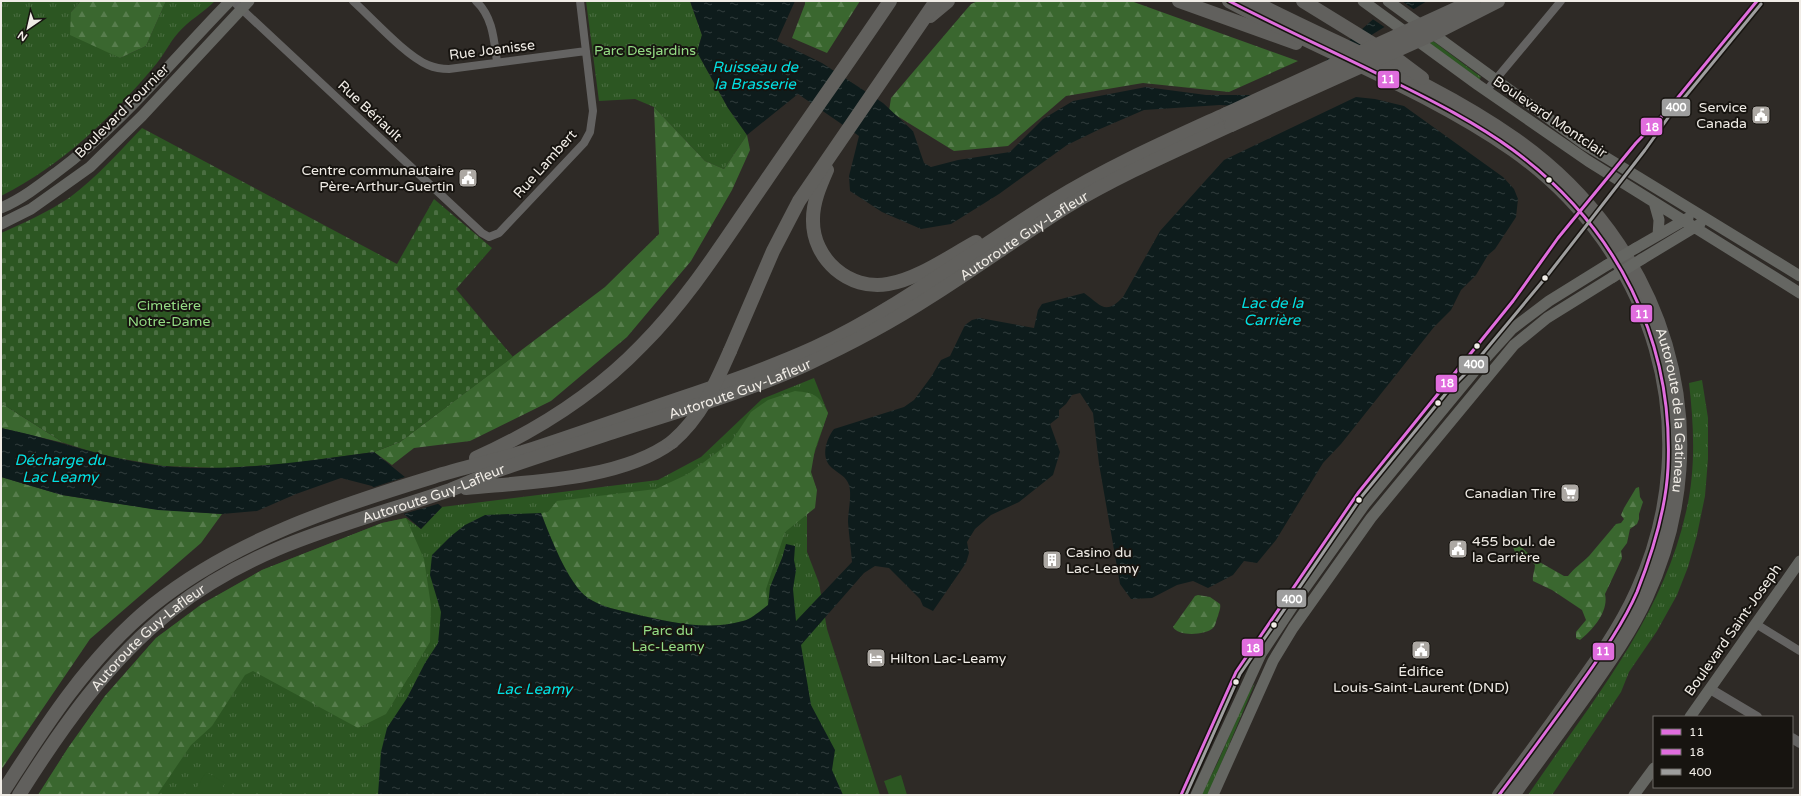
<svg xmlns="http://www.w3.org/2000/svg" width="1801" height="796" font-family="'Varela Round',sans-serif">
<defs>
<pattern id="grass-tufts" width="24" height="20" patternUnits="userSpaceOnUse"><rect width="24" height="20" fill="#2c5622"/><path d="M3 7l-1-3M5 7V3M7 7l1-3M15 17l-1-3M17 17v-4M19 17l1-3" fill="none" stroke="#4b6e42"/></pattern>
<pattern id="forest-firs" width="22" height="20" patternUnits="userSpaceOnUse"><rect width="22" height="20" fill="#3a672f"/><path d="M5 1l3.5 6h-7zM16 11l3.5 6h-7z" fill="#577d4d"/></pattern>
<pattern id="cemetery-stones" width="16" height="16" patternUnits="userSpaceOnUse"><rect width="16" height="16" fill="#2c5622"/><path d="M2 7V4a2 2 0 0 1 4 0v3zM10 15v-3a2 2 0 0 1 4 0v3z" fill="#4b6e42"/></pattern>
<pattern id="water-ripples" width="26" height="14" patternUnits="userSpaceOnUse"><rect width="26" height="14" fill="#0e1c1c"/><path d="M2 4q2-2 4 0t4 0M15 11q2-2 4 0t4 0" fill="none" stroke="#313d3d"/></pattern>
</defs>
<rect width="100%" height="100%" fill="#2e2a26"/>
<path fill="url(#grass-tufts)" d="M1,1H81L71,12L107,51L120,58L146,46L166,1H215C203,13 189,20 178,33C170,42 165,53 157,63C113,116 63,165 1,196Z
M586,1H690L702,35L697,52L728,108L747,135L724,169L705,161L654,107L635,99L599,101Z
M1433,41L1481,77L1479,80L1429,43Z
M814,378L828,413L807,475V552L819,583L827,629L880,795H38L68,748L105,696L156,638L202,604L262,570L382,523L406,518L421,529L442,507L658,480L701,457L762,399Z
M1702,380L1708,418V459L1705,496L1697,535L1688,567L1677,595L1657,631L1629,672L1621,692L1552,795H1528C1588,706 1662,620 1686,512C1696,470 1694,426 1689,383Z
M1255,683L1208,795H1201L1217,764L1247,695Z"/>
<path fill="url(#forest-firs)" d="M81,1H166L146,46L120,58L70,35L71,12Z
M805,1H860L827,53L792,38L805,4Z
M978,1H1131L1298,61L1229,92L1143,83L1066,96L1008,146L954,151L889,111L891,98L971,4Z
M654,107L705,161L724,169L747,135L750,150L732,190L691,261L627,337L551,401L470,441L414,448L392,465L374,452L400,442L605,287L659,234Z
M795,391C815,393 819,395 828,413L815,449L811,472L817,490L815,508L785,532L766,589L768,605C761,610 752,619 743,621C708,631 671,623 637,614C621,611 602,607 588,598C568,584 550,536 541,513L548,512L557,501L656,489L688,474L731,442L751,412L768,400Z
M1,403L64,443L1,428Z
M1,477L62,495L154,509L222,514L201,543L90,639L1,770Z
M1639,487L1640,497L1643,502L1639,514V519L1637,524L1630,529L1627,543L1621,551L1622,558L1605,594C1609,611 1593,630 1580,640L1576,638V632L1586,620L1582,610L1552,590L1533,581C1532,575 1535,571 1535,565L1529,559L1519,561L1512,545L1514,541L1536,560L1564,576H1568C1574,568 1582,563 1589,556C1598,545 1607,535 1616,524L1621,523L1624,519L1621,515L1624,508L1636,488Z
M406,518L424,559L431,606L430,642L386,714L358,728L253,671L245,675L212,726L191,745L157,795H38L68,748L105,696L156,638L202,604L262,570L382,523Z
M1198,595L1210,597L1220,604C1221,609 1219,611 1218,616C1216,620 1216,625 1213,628C1206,635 1178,637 1173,627L1195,596Z"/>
<path fill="url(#cemetery-stones)" d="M142,128L397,264L434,199L492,248L456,289L513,357L400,442L374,452L287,464L222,468L163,466L106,456L64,443L1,403V233C24,223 48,212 69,198C96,178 119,152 142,128Z"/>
<path fill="#2c5622" d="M206,772L225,783L218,795H206L196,789Z
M901,775L907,795H889L884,781Z"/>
<path fill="url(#water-ripples)" d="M690,1H795L777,41L822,63L883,103L913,131L924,163L931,167L958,160L1010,152L1043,119L1073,101L1146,87L1206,95H1256L1321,65L1394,1H1427L1373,34L1323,76L1251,107L1220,105L1144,110L1100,129L1067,145L999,194L951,224L921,229L882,212L850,191L849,176L859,136L798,94L747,135L728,108L697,52L702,35Z
M1356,97L1375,99L1404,106L1503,177L1514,189L1518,199L1516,217L1495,249L1488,255L1476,275L1461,290L1451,310L1434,327L1341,444L1323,463L1276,540L1257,563L1244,561L1233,575L1208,588L1193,581L1177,585L1152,598L1131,599L1120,584L1099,464L1093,413L1080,393L1072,395L1066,404L1059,410V417L1050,424L1060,452L1053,475L1019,502L991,515L975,529L967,542L969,553L966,563L933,611L923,606L920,599L889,568L875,566L864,573L801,645L811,705L835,750L832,770L843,795H378L381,752L387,728L407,698L425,663L438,643L441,612L430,575L432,555L451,536L465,525L485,515L541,513C550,536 568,584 588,598C601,607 619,610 634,614C669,622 707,631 743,621C752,619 761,610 768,605L770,587L782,558L786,544L795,546L794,560L796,570L793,589L796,621L852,562C851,549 849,536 848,522C848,511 852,496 849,485C846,476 839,474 832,468C820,458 826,439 834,429L904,407L914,400L931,377L941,360L950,356L965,325L972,320L980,318L1034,328L1038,310L1042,304L1084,293C1101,305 1105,316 1123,297L1160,231L1224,160Z
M1,428C55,439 108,460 163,466C234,473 304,461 374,452L442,507L421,529L372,486L341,478L296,494L257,511L222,514L158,510L62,495L1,477Z"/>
<path fill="#2e2a26" d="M1391,1H1402L1416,11L1386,28L1371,18Z
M408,476L441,503L400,515L371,488Z"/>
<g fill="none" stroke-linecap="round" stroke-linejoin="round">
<path stroke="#646362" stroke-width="8" d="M233,1L482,233L489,237L499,233L584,143L590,132L593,111L580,1
M353,1C373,19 405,55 428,65C435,68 442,69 449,69L586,51
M476,1C493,17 494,40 497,62
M1486,91L1561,1
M1756,624L1800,651"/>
<path stroke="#646362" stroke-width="10" d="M1710,689L1757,717
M1792,738L1800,743"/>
<path stroke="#656662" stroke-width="11" d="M1363,1L1478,85L1588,161L1800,293
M1388,1L1584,144L1800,276
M1654,202L1659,220L1658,235
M1,208C22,199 40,185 57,172C123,123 173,59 230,1
M1,224L31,209L90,167L142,116L249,1
M1636,248L1688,218
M1642,259L1700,224
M1690,717L1800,561
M1196,795L1261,654L1302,592L1365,504L1483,361L1512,329L1549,301L1607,265
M1213,795L1273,661L1293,628L1371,518L1514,345L1547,318L1613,277
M1634,795L1654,768"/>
<g stroke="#61605d" stroke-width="14">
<path d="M1179,1L1296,43"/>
<path d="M1229,1C1323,52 1425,89 1513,150C1655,250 1710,432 1637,591C1620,629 1596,662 1572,695C1548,729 1524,762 1499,795"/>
<path id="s1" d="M1252,1C1339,46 1434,82 1515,139C1664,244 1724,429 1646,598C1631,631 1609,662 1588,692C1563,727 1538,761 1513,795"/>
<path d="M1303,1L1394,57L1422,78"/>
<path d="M930,16L948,1"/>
<path d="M827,170C820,186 813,202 813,219C812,259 849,291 888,284C918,279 950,256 976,242"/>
<path d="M730,351L773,251L799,201L936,1"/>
<path d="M476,458C538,430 595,394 642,345C690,297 726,238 765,182C806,122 849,62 890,1"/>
<path d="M466,488C528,482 621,480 672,442"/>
<path d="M1,795C45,726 89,657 153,605C234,540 335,507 433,477C462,468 493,461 523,452C566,438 609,423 652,408C707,389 761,372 814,348C900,308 973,250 1053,201C1108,167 1167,141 1226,114"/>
<path id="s2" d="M19,795C62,727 108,661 172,610C257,543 351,524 450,490C466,484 481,477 496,471C532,458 568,447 604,435C671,413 740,394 805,365C848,345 890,323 930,297C976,268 1020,236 1066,207C1119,175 1175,151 1231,125"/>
</g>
<path stroke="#656662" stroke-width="11" d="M1607,265L1636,248
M1613,277L1642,259"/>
<path stroke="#61605d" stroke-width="14" d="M1226,114L1473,1
M1231,125L1437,32L1498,1
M672,442C701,417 715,385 730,351"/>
<g stroke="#171410" stroke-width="6">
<path id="bus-1" d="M1229,1C1283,29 1338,54 1392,81C1433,101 1476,123 1513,150C1616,226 1674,339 1668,468C1666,508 1652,554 1637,592C1621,629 1595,663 1572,696C1548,729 1524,762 1499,795"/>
</g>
<g stroke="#171410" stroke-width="6">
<path id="bus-2" d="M1181,795L1236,672L1358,493L1513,301L1558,238L1636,143L1666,112L1757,1"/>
</g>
<g stroke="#171410" stroke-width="6">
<path id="bus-3" d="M1186,795L1240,674L1362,496L1447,392L1469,370L1547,276L1645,150L1670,115L1761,4"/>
</g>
<use href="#bus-1" stroke="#e06dde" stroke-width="3"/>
<use href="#bus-2" stroke="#e06dde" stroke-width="3"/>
<use href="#bus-3" stroke="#9e9e9e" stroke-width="3"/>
</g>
<defs>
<g id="civic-square" transform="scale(1)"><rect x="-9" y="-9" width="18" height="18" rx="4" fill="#aca8a3" stroke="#171410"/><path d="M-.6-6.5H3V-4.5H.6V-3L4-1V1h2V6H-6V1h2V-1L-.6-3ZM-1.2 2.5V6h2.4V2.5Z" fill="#fff"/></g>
<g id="supermarket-square" transform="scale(1)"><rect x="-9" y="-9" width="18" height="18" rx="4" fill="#aca8a3" stroke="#171410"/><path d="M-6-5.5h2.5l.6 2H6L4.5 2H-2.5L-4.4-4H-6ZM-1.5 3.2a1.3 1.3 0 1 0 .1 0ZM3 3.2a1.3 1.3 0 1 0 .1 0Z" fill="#fff"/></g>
<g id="building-square" transform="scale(1)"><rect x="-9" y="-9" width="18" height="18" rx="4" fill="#aca8a3" stroke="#171410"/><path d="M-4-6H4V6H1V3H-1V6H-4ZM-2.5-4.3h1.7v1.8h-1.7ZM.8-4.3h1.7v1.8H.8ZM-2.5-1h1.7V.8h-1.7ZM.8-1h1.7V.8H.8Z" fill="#fff"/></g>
<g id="hotel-square" transform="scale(1)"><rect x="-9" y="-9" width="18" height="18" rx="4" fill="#aca8a3" stroke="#171410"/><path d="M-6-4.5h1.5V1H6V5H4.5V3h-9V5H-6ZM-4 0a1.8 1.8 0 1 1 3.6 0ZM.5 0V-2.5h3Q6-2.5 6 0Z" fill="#fff"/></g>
</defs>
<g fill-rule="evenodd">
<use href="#civic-square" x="1761" y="115"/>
<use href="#civic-square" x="468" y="178"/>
<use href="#supermarket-square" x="1570" y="493"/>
<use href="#civic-square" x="1458" y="549"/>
<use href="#building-square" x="1052" y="560"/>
<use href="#civic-square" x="1421" y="650"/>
<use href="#hotel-square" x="876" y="658"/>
</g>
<g fill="#f0ece6" stroke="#171410" stroke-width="1.5">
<circle cx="1549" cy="180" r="3.5"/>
<circle cx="1545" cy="278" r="3.5"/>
<circle cx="1477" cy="346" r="3.5"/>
<circle cx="1438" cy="403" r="3.5"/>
<circle cx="1359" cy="500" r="3.5"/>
<circle cx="1274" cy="625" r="3.5"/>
<circle cx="1236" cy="682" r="3.5"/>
</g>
<g text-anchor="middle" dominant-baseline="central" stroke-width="4" stroke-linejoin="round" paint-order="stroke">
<g font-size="14" fill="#f0ece6" stroke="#171410">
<text transform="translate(492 50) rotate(-7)">Rue Joanisse</text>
<text transform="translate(122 111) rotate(-45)">Boulevard Fournier</text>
<text transform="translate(370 111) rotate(43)">Rue Bériault</text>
<text transform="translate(1550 117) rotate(34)">Boulevard Montclair</text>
<text transform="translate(545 164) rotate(-48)">Rue Lambert</text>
<text stroke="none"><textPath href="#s2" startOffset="1177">Autoroute Guy-Lafleur</textPath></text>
<text stroke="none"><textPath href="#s2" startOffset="853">Autoroute Guy-Lafleur</textPath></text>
<text stroke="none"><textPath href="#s1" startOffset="623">Autoroute de la Gatineau</textPath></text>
<text stroke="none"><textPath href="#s2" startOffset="529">Autoroute Guy-Lafleur</textPath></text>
<text transform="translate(1733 630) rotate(-55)">Boulevard Saint-Joseph</text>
<text stroke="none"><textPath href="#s2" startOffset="205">Autoroute Guy-Lafleur</textPath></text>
</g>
<g font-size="14" fill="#94dc84" stroke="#171410">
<text x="645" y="50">Parc Desjardins</text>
<text x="169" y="305">Cimetière<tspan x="169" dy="16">Notre-Dame</tspan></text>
<text x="668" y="630">Parc du<tspan x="668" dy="16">Lac-Leamy</tspan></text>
</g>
<g font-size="14" fill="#f0ece6" stroke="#171410" text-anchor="end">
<text x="1747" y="107">Service<tspan x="1747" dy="16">Canada</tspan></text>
<text x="454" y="170">Centre communautaire<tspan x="454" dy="16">Père-Arthur-Guertin</tspan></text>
<text x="1556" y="493">Canadian Tire</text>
<text x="1472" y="541" text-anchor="start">455 boul. de<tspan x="1472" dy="16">la Carrière</tspan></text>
<text x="1066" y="552" text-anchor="start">Casino du<tspan x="1066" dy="16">Lac-Leamy</tspan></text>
<text x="890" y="658" text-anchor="start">Hilton Lac-Leamy</text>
<text x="1421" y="671" text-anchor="middle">Édifice<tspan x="1421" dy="16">Louis-Saint-Laurent (DND)</tspan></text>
</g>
<g font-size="15" font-style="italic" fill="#02e0e3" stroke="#171410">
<text x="755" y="67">Ruisseau de<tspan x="755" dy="17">la Brasserie</tspan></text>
<text x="1272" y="303">Lac de la<tspan x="1272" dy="17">Carrière</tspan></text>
<text x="60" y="460">Décharge du<tspan x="60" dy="17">Lac Leamy</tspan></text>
<text x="534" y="689">Lac Leamy</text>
</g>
</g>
<g stroke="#171410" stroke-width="1.5">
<rect x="1377" y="70" width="23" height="19" rx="4" fill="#e06dde"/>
<rect x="1661" y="98" width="30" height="19" rx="4" fill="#9e9e9e"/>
<rect x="1640" y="117" width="23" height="19" rx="4" fill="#e06dde"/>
<rect x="1630" y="304" width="23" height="19" rx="4" fill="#e06dde"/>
<rect x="1458" y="355" width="31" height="19" rx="4" fill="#9e9e9e"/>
<rect x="1435" y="374" width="23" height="19" rx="4" fill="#e06dde"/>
<rect x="1276" y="589" width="31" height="19" rx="4" fill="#9e9e9e"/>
<rect x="1241" y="638" width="23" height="19" rx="4" fill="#e06dde"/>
<rect x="1592" y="642" width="23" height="19" rx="4" fill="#e06dde"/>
</g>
<g font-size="11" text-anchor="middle" font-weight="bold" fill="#fff">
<text x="1388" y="83">11</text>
<text x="1676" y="111">400</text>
<text x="1652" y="131">18</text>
<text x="1642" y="318">11</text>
<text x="1474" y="368">400</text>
<text x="1447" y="387">18</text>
<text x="1292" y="603">400</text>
<text x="1253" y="652">18</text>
<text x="1603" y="655">11</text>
</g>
<rect width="1801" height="796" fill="none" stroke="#f0ece6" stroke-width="4"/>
<rect x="1653" y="716" width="140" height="72" fill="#171410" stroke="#6e6a66"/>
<rect x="1661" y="729" width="20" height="6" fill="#e06dde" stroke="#6e6a66"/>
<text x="1689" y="736" font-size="12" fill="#f0ece6">11</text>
<rect x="1661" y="749" width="20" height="6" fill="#e06dde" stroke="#6e6a66"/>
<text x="1689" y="756" font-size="12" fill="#f0ece6">18</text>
<rect x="1661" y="769" width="20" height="6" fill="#9e9e9e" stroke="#6e6a66"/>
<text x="1689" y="776" font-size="12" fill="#f0ece6">400</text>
<g transform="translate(28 28) rotate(214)" stroke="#171410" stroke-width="3" paint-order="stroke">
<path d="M0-3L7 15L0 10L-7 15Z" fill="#f0ece6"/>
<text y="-6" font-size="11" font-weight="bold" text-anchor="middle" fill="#f0ece6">N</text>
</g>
</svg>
